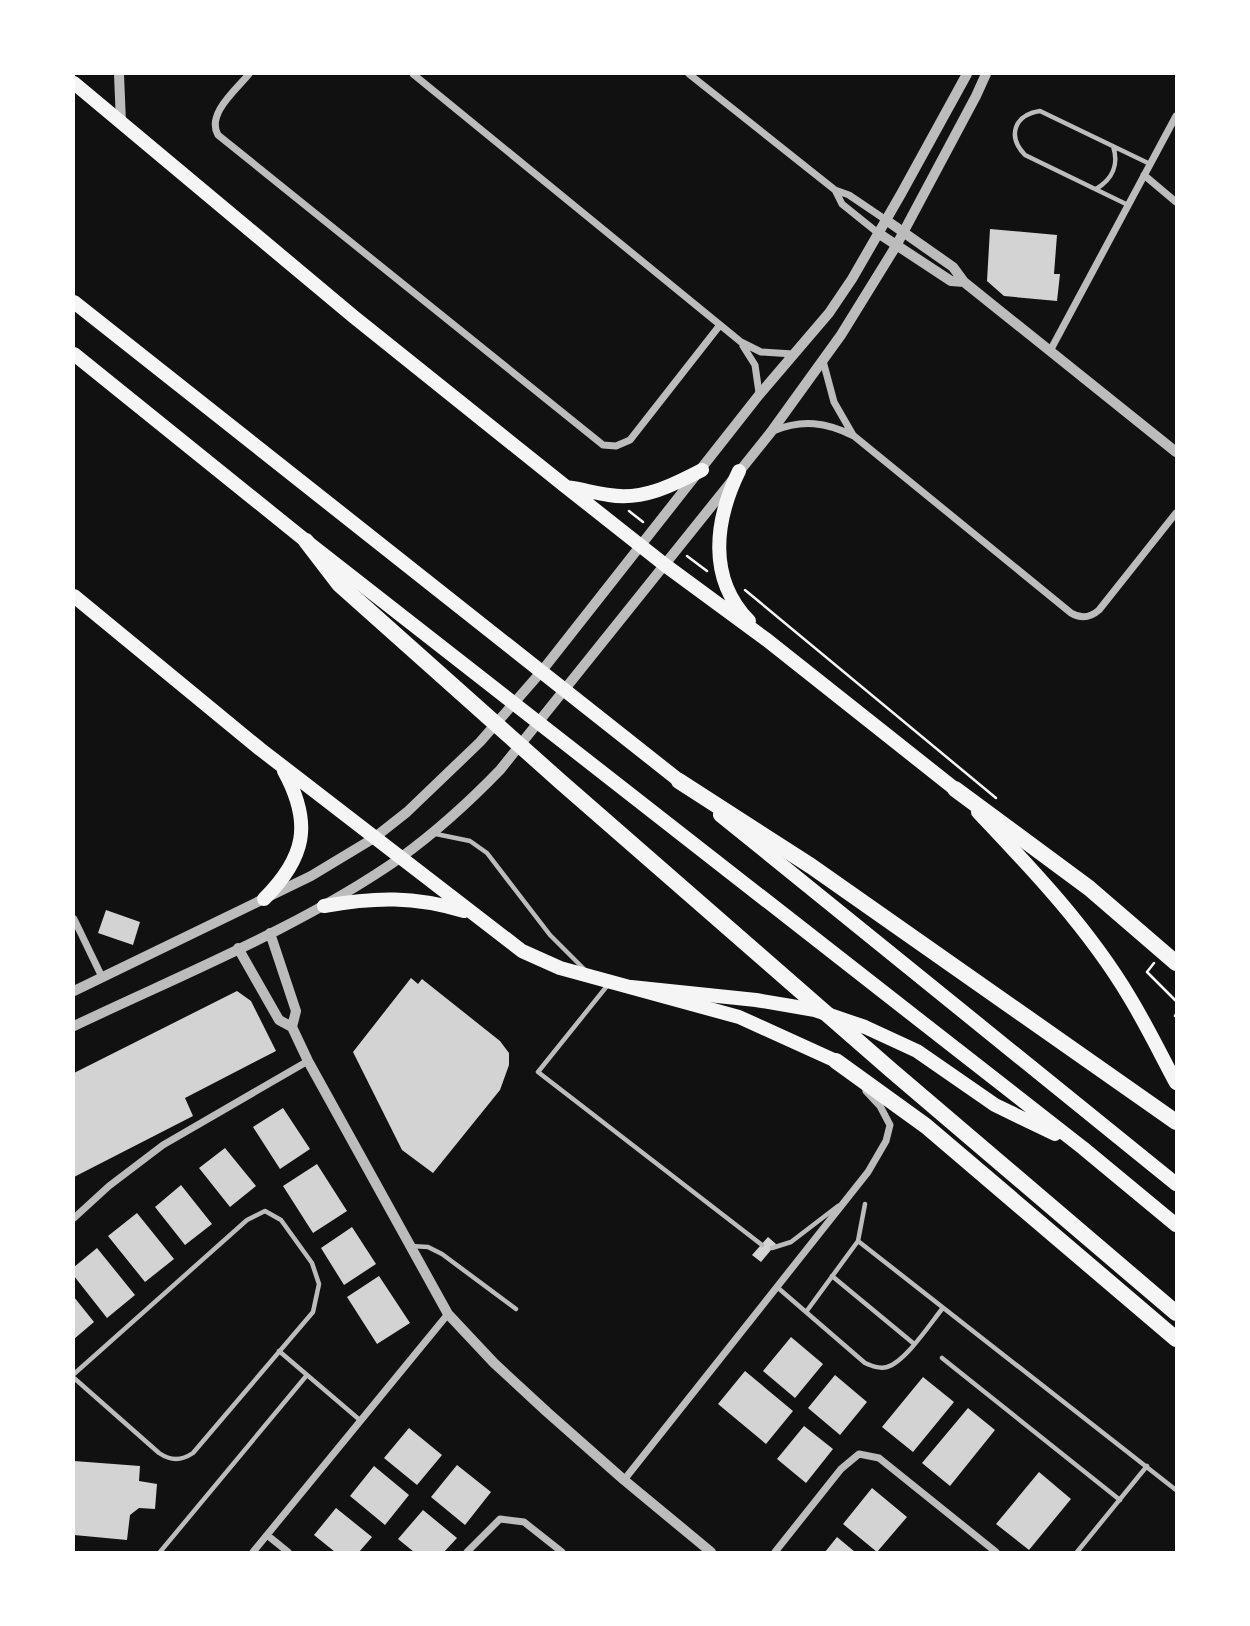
<svg xmlns="http://www.w3.org/2000/svg" width="1250" height="1626" font-family="'Source Sans 3',sans-serif">
<rect width="100%" height="100%" fill="#111"/>
<path fill="#d3d3d3" d="M990,229L1057,235L1054,274H1060L1057,301L1004,296L987,281Z
M106,910L140,922L133,945L98,933Z
M411,978L418,984L422,979L500,1041L509,1053V1065L500,1090L433,1173L402,1150L353,1052Z
M237,991L251,1001L276,1051L185,1098L193,1116L74,1177V1073Z
M283,1108L310,1149L280,1169L253,1127Z
M225,1148L256,1186L230,1207L199,1168Z
M317,1164L347,1211L313,1233L283,1186Z
M181,1185L212,1224L185,1245L155,1207Z
M137,1213L174,1259L145,1282L108,1236Z
M352,1227L376,1264L344,1285L321,1248Z
M768,1237L776,1244L761,1262L752,1255Z
M97,1248L135,1295L107,1318L74,1276V1267Z
M379,1276L410,1323L377,1344L347,1297Z
M74,1297L94,1322L74,1339Z
M791,1337L823,1364L795,1398L763,1371Z
M745,1371L793,1411L766,1444L718,1404Z
M835,1375L867,1402L840,1435L808,1408Z
M923,1377L954,1402L913,1452L882,1427Z
M968,1408L995,1430L950,1486L922,1463Z
M804,1426L833,1449L806,1483L777,1459Z
M409,1428L442,1455L417,1485L384,1458Z
M74,1461L140,1466L139,1481L157,1484L155,1509L139,1508L130,1515L127,1540L74,1535Z
M457,1465L491,1492L465,1525L431,1497Z
M374,1466L409,1495L385,1525L350,1496Z
M1039,1472L1071,1499L1029,1550L996,1524Z
M872,1488L907,1517L877,1552L843,1524Z
M336,1508L372,1537L359,1552H335L314,1535Z
M423,1510L457,1538L444,1552H414L398,1539Z
M837,1537L855,1552H825Z"/>
<g fill="none" stroke-linecap="round" stroke-linejoin="round">
<path stroke="#f5f5f5" stroke-width="2.5" d="M629,511L643,522
M687,556L707,571
M745,590L996,798
M1154,963L1147,972L1176,1001
M1175,1016L1176,1014"/>
<path stroke="#bcbcbc" stroke-width="4.5" d="M1096,189C1113,179 1119,164 1113,146
M1128,205L1025,155C1007,136 1014,115 1040,111L1150,164
M436,834L470,841L487,853L550,935L585,970
M607,986L538,1072L762,1245
M858,1241L865,1204
M411,1246L428,1247L442,1254L516,1309
M772,1248L791,1242L838,1206
M832,1276L913,1343
M777,1287L865,1363C872,1366 879,1369 887,1367C905,1362 930,1324 942,1309
M806,1312L858,1241L1176,1490
M279,1351L361,1421
M942,1358L1120,1500
M74,1374L247,1220L265,1211L281,1220L312,1263L319,1284L313,1312L193,1453C181,1461 171,1461 159,1453L74,1378
M160,1552L307,1375
M1077,1552L1147,1466"/>
<path stroke="#bcbcbc" stroke-width="7" d="M249,74C236,90 206,114 218,135L603,445L616,446L630,440L720,325
M413,74L741,342L761,352L793,354
M689,74L835,190L849,195L886,220
M1144,175L1176,202
M835,190L842,204L878,233
M743,346L755,365L759,393
M1050,351L1176,116
M823,361L834,402L853,435
M773,431C802,419 826,422 854,436L1071,613C1081,619 1090,618 1099,610L1176,513
M74,919L102,977
M74,1218L109,1186L163,1145L308,1061
M624,1480L868,1172L886,1141L890,1125L880,1106L866,1091
M267,1535L288,1552
M253,1552L448,1314
M467,1552L500,1519L524,1522L562,1552
M775,1552L841,1469L859,1454L879,1458L996,1552"/>
<path stroke="#bcbcbc" stroke-width="10" d="M119,74L121,123
M886,220L953,267L964,282L1176,452
M878,233L951,281L964,282
M270,933L296,1011L292,1027
M238,948L279,1020L292,1027L308,1061L448,1314L494,1363L547,1412L624,1480L711,1552
M74,991L311,876L374,838L407,812L480,742L541,672L759,395L829,313L852,279L901,194L967,74
M74,1026C183,974 301,927 400,858C436,832 469,802 500,770L771,432L841,335L896,246L976,96L986,74"/>
<path stroke="#f5f5f5" stroke-width="14" d="M74,83L354,317L565,486L665,565L767,640L955,789
M739,471C715,520 707,578 749,621
M566,487C581,489 595,493 609,495C643,501 673,485 702,470
M74,596L260,749L522,951L560,968L739,1017L836,1061
M264,899C305,858 313,824 284,771
M324,906C375,897 414,896 464,911"/>
<path stroke="#f5f5f5" stroke-width="14" d="M74,302L686,786
M74,354L306,541L1083,1148L1176,1225
M978,812C1033,870 1089,929 1130,998C1147,1026 1161,1055 1176,1083
M720,815L1176,1184
M631,987L756,1000L815,1010L865,1027L917,1051L995,1105L1055,1134"/>
<path stroke="#f5f5f5" stroke-width="16" d="M306,541L339,584L561,782L891,1070L1176,1313
M679,781L811,866L1176,1122
M955,789L1089,888L1176,963
M836,1061L926,1126L1176,1339"/>
</g>
<rect width="1250" height="1626" fill="none" stroke="#ffffff" stroke-width="150"/>
</svg>
